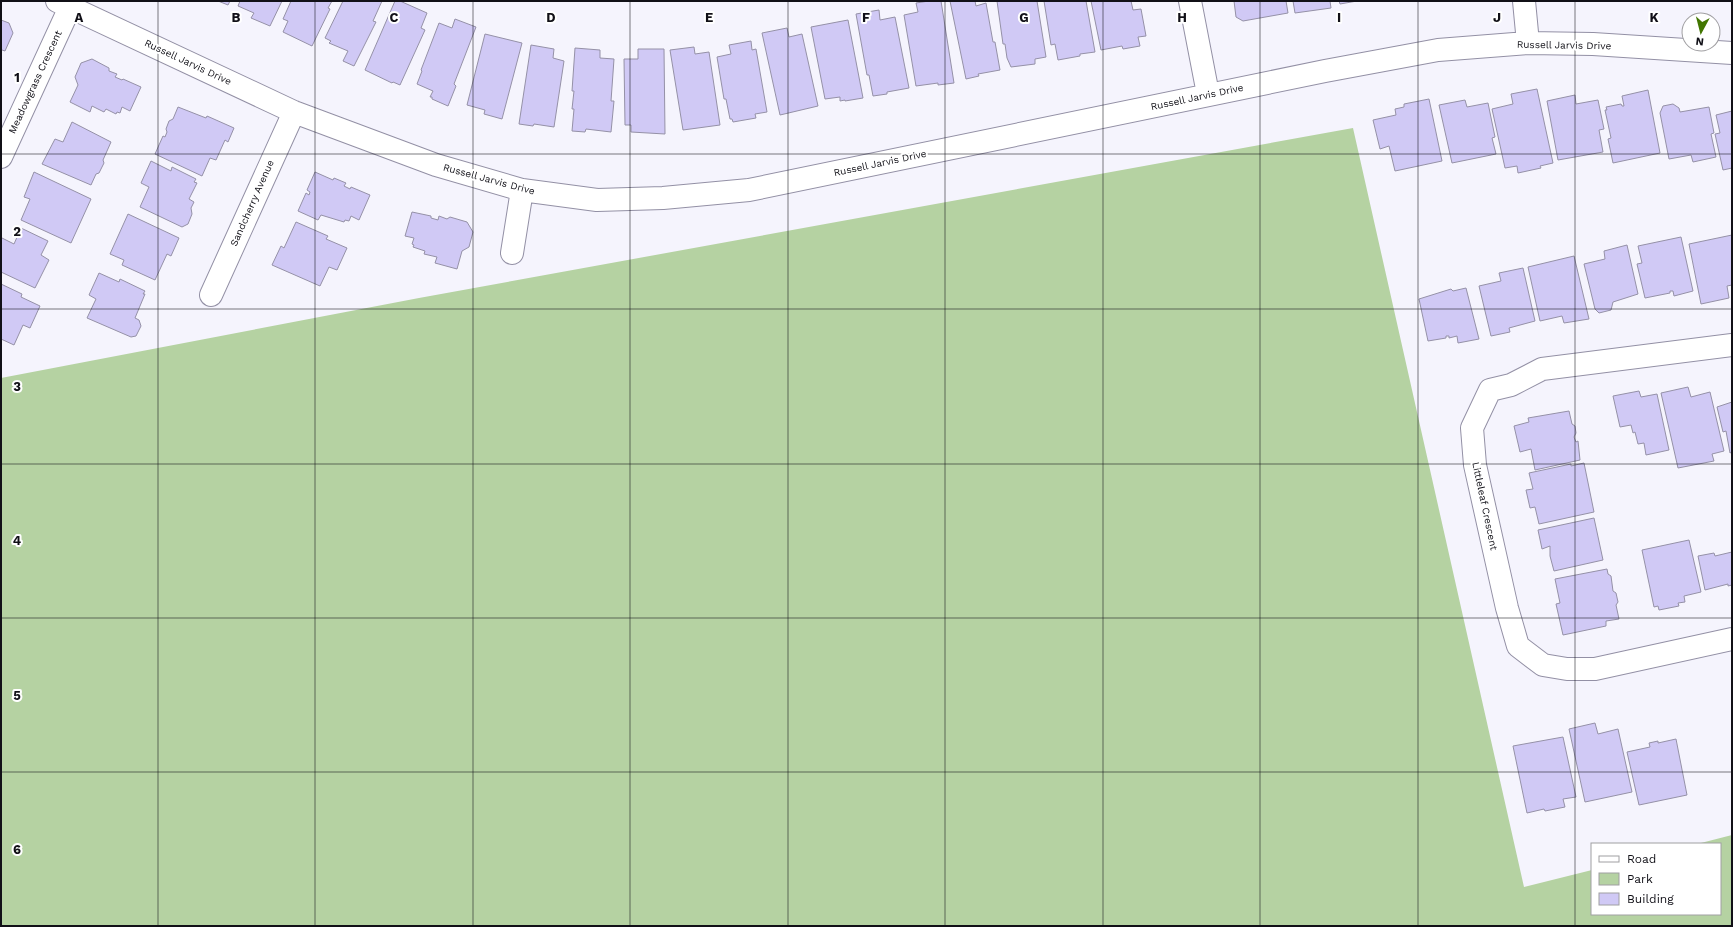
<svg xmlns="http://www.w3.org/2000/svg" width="1733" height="927" font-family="'Work Sans',sans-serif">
<rect width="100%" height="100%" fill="#f5f4fd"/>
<path fill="#b5d2a2" d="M1353,128L1524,887L1592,870V914H1720V844H1697L1732,835V926H1V378L419,298Z"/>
<path fill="#d0c9f5" stroke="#9591a7" d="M218,1H230L228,5Z
M240,1H282L270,26L251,18L254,13L238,6Z
M291,1H332L328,8L330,9L312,46L283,32L288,21L283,19Z
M343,1H382L373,21L376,22L354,66L343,61L348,51L329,43L331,41L325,38Z
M395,1H400L427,13L421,28L425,30L400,85L393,82L392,83L365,70Z
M929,1H941L954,83L938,85V83L916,86L904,15L918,12L916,3Z
M950,1H975L976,6L986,3L993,42H995L1000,70L978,74L979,76L966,79Z
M997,1H1037L1046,57L1035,59V64L1011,67L1007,58L1005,44H1003Z
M1044,1H1086L1095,52L1080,54V56L1058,60L1055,44L1051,45Z
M1091,1H1131L1133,10L1141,9L1146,36L1138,37L1140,46L1123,49L1122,46L1101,50Z
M1234,1H1286L1288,13L1243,21L1236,17Z
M1293,1H1330L1331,8L1295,13Z
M1339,1H1357L1340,4Z
M879,10L880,20L895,17L909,88L887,92V94L873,96L869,75H867L856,14Z
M455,19L476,27L454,84L456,86L448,106L432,99V97H430L433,91L417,84L422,71L421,70L439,23L452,28Z
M1,20L9,23L13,33L5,51L2,50L1,51Z
M848,20L863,98L845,101V100L840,101V97L825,99L811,27Z
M787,28L789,37L802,34L818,106L780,115L762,33Z
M485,34L522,43L502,119L484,114L485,110L467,105Z
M751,41L752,50L756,49L767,112L755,114L756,118L733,122L732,119H730L726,99H724L717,57L731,54L729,45Z
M531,45L554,49L553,58L564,61L554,127L534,124L533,126L519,124Z
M694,47L695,54L709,52L720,125L683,130L670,50Z
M575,48L600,50V58L614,59L611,101H614L611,132L586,129L585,132L572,131L574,109H572L574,91H572Z
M638,49H664L665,134L631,132V125H625L624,59H638Z
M92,59L109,68V71L117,74L115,77L122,80L123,79L141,87L130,111L122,107L120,113L117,112L116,114L106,109L104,112L92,106L90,112L70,102L78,85L75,77L81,63Z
M1537,89L1553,163L1540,166L1541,168L1518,173L1517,166L1505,168L1492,109L1513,104L1511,94Z
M1648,90L1660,153L1613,163L1608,139L1611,138L1605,110H1607L1606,107L1621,104L1622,106H1624L1622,96Z
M1575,95L1576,104L1598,100L1604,129L1599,130L1603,152L1558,160L1547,101Z
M1429,99L1442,161L1395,171L1389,146L1380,149L1373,120L1396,115L1395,109L1404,107V104Z
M1465,100L1467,107L1488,103L1495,137L1492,138L1496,154L1452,163L1439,105Z
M1673,104L1679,108L1680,112L1709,107L1714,133L1711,134L1716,157L1693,162L1691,155L1669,159L1660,113L1663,106Z
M178,107L206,118L207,116L234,128L228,142L225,140L216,160L210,158L202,176L155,154L163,136L165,137L167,132L166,129L169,121L173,119Z
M1732,111V168L1723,170L1715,134L1720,133L1716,115Z
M72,122L111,142L103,160L104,163L99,173L96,174L91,185L42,164L55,139L63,142Z
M151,161L171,171L172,167L196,179L194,182L197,183L189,199L194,202L191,208L192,214L188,224L182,227L140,207L149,187L141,183Z
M34,172L91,199L71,243L21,220L30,199L24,197Z
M315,172L333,180L334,178L346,183L344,186L350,189L351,187L370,195L359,220L351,216L349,221L345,220L344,222L321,215L318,220L298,211L306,193L309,195L310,192L307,190Z
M412,212L431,216V218L438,220L439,216L447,219L450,217L467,222L473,232L469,247L462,251L457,269L435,263L437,257L424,254L425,251L413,247L414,245L412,244L414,238L405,236Z
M128,214L179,238L171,256L167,254L155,280L122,265L124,260L110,254Z
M296,222L328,236L326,239L347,248L337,270L329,267L320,286L272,265L281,246L284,248Z
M21,228L48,241L41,255L49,260L35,288L1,272V239L2,238L14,244Z
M1732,235V285L1727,286L1729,298L1701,304L1689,244Z
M1681,237L1693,291L1674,296L1673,291H1670V293L1645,298L1637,264L1642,263L1638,246Z
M1627,245L1638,294L1613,302L1611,310L1599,313L1595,309L1584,264L1605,259L1604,251Z
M1574,256L1589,319L1564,323L1562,316L1540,321L1528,267Z
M1523,268L1535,321L1509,328L1510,332L1491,336L1479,286L1501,281L1499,273Z
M99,273L119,282L120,279L145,291L143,294H145L135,318L139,320L141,326L136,336L131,337L87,318L96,299L89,295Z
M1,284L22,294L21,297L40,306L30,328L23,325L14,345L1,339Z
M1466,288L1479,339L1458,343L1457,336L1449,338V336H1446V338L1428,341L1419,299L1451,289L1453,291Z
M1688,387L1691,397L1710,392L1724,451L1712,454L1714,461L1678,468L1661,393Z
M1639,391L1641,397L1657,394L1669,450L1646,455L1644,443L1638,444L1635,432L1633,433L1631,425L1620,427L1613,396Z
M1732,402V452L1730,453L1726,431L1723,432L1717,407Z
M1569,411L1572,424L1575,426L1576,433L1574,437L1576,442L1578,441L1580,460L1535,470L1531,449L1520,452L1514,426L1529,422L1528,418Z
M1584,463L1594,512L1539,524L1535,507L1530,508L1526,490L1533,489L1529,473L1571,464V466Z
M1594,518L1603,560L1554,571L1550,556V546L1542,549L1538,530Z
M1689,540L1701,592L1684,596L1685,602L1678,603L1679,606L1659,610L1658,606L1654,607L1642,550Z
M1732,552V585L1728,586V584L1705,590L1698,556L1714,553L1715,556Z
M1607,569L1608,574L1611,576L1613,591L1616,593L1618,602L1616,605L1619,619L1606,621V626L1563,635L1556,604L1560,603L1555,579Z
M1595,723L1598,734L1618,729L1632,792L1585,802L1569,729Z
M1563,737L1576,797L1563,799L1565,807L1545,811L1544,809L1527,813L1513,746Z
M1676,739L1687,795L1639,805L1627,752L1650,747L1649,743L1658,741V743Z"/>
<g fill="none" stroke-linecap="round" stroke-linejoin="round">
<g stroke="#9390a5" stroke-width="24">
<path id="street" d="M57,1L294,112L436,165L522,190L597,200L663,198L749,190L1325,71L1438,50L1528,43L1593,44L1732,53
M1190,1L1208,94
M1524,1L1528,43
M1,157L70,7
M512,253L522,190
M211,295L294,112
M1732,345L1542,369L1511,385L1490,390L1472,428L1475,465L1507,608L1518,646L1543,665L1567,669H1595L1732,639"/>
</g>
<use href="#street" stroke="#fff" stroke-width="22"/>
</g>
<path fill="none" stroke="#111017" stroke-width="1" stroke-opacity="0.55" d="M158,1V926M315,1V926M473,1V926M630,1V926M788,1V926M945,1V926M1103,1V926M1260,1V926M1418,1V926M1575,1V926M1,154H1732M1,309H1732M1,464H1732M1,618H1732M1,772H1732"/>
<g text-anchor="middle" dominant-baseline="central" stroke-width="4" stroke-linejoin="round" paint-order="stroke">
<g font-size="10" fill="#111017" stroke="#fff">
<text transform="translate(1564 45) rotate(1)">Russell Jarvis Drive</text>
<text transform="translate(188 62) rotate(25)">Russell Jarvis Drive</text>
<text transform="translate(35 82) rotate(-65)">Meadowgrass Crescent</text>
<text transform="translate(1197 97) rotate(-12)">Russell Jarvis Drive</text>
<text transform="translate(880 163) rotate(-12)">Russell Jarvis Drive</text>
<text transform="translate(489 179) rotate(15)">Russell Jarvis Drive</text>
<text transform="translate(252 203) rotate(-66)">Sandcherry Avenue</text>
<text transform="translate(1485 506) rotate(78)">Littleleaf Crescent</text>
</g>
</g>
<g font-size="13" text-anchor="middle" font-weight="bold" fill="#111017" stroke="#fff" stroke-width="4" stroke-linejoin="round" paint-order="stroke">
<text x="79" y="22">A</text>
<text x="236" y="22">B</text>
<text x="394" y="22">C</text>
<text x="551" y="22">D</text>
<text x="709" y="22">E</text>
<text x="866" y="22">F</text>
<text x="1024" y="22">G</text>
<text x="1182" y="22">H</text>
<text x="1339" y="22">I</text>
<text x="1497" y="22">J</text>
<text x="1654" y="22">K</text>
<text x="17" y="82">1</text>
<text x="17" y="236">2</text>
<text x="17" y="391">3</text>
<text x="17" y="545">4</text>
<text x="17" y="700">5</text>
<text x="17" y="854">6</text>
</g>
<rect width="1733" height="927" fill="none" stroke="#111017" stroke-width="4"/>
<rect x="1591" y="843" width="130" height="72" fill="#ffffff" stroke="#a09fa2"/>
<rect x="1599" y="856" width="20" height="6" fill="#ffffff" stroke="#a09fa2"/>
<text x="1627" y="863" font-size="12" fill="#111017">Road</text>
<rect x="1599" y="873" width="20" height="12" fill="#b5d2a2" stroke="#a09fa2"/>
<text x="1627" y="883" font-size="12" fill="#111017">Park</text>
<rect x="1599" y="893" width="20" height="12" fill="#d0c9f5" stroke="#a09fa2"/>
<text x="1627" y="903" font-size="12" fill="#111017">Building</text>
<g transform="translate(1701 32) rotate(187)"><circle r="19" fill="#ffffff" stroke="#a09fa2"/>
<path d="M0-3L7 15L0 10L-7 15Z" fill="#427601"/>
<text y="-6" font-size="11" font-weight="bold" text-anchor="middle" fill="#111017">N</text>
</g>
</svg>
